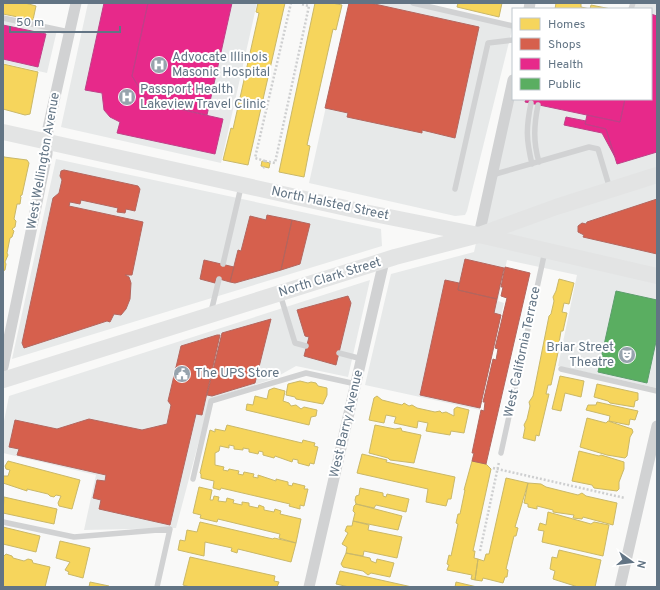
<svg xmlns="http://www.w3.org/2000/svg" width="660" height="590" font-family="Overpass,sans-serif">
<rect width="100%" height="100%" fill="#f9f9f8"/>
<path fill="#e7e9e9" d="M88,3H257L221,163L61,127Z
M349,3H416L513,26L467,211L465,215L455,216L309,183Z
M633,3H657V388L558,366L577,275L507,260L498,301L504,303L480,410L365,385L391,274L474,252L513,79V99H651V9H631Z
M3,18L57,30L47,73L3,63Z
M56,159L381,229L382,246L12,359Z
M370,280L348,377L296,366L273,379L210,399L176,528L84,530L96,475L3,453V426L9,396Z"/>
<path fill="#f6d55c" stroke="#cab868" d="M3,3H25L36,6L33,20L3,14Z
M258,3H285L248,165L223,160L231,128L233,129L259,13L256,12Z
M315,3H332L342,5L336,30L333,29L307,145L310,146L304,177L279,172Z
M458,3H502L499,17L457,7Z
M556,3H581V7L590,9L591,5L611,9H555Z
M3,64L38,72L30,114L25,115L3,109Z
M3,155L4,157L27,160L29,163L22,195L20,196L21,197L20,204H17L14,219L16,221L15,227L12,229L14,231L12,237L10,238L7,253L8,255L5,262L6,264L5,270L3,271Z
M262,161L270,163L269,168L261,166Z
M559,279L574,283L569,304L564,303L562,312L567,313L563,331H561L559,343H560L551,385H548L546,394H549L539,436L536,435L535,441L523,438L525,428L524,425L527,419L530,406L529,402L533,396L549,316L551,314L554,301L553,297L556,291Z
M560,376L584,381L581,397L565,393L561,411L552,409Z
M300,381L308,383L311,382L316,383L318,386L327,388V395L323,404L296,399L295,397L286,395L288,384Z
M597,384L638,393V400L635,401L634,407L610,403L608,401L594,397Z
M274,388L285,391L283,401L289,403L291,406L296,405L301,409L304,407L317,410L316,416L311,417L309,425L246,410L247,404L253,405L255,396L267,399L269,390Z
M377,396L382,400L402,405L404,403L409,406L412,405L417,408L435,412L440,411L442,413L446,412L454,416V409L457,407L469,410L464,433L451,431L450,435L426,431L428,423L418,421L417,428L394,423L396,417L386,415L384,423L369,420L374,398Z
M597,402L638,411L635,420L630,419L629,425L609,421L610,416L586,410L588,405H596Z
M587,418L606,423L608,421L632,429L633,432L630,437L627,456L625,458L607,455L580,447Z
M227,425L302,443L303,440L315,443L314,446L318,447L314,464L310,463L309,466L298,463V460L293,459L292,462L275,456L274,458L263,455V452L259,451L258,454L249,452V449L243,448V450L234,449V446L229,445V448L220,446L219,451L215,453V465L224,467L223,470L228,471L229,469L239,471L238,474L243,475L244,472L254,474L253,477L258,478V475L276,481V479L288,482V485L292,486L293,483L305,486L304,489H308L304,506L300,505V509L289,506L290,504L221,488L220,490L213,488L214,481L201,478V474L200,473L210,430L215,432V429L225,431Z
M375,425L395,429L401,428L402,431L421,435L414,463L390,460L388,458L369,453Z
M579,451L599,456L601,455L624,462V469L619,482V489L617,491L594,488L592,485L572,481Z
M362,454L387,460L386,462L455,477L451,499H448L446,506L426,502L428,489L357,473Z
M8,461L80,480L72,509L59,506L58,503L61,496L56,495L54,497L50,496L48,494L27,489V491L3,483V476H8L10,470L6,469L5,466Z
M472,461L486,464L491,469L473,551H475L474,558L478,559L475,580L471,579L472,575L447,570L449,565L447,564L449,555L451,556L458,524L456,523L458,514H460L465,490H464Z
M506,478L528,483L515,527L518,528L516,536H514L506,569L508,570L507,577H505L503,583L483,578L482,581L475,580L478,559L484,561L486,554H489Z
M528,483L541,484L546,487L578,495L582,493L586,496L617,503L613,525L583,517L582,519L573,518L574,515L553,512V510L537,506V509L528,507V504L524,503Z
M199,487L212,490L210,500H213L214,496L219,497L218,501L226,502L227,498L234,500L233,503L242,505V502L249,503V506L258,508L259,505L264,507V510L274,512L275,509L281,511L280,514L301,519L296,543L279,538L280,534L218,519L217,522L200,518L201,515L193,513Z
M360,488L383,493V496L386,497L387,494L409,499L406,512L376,505L374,508L356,504L355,500L356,496L359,495Z
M4,497L57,509L54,524L3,513Z
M356,504L402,516L398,530L353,521L355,513L353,511L354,506Z
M548,512L591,524L594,522L609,525L603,556L542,542L544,531L538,530L540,523L546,525Z
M353,521L369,525L368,530L402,537L397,558L364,551L363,556L346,553L347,547L342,544L348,533L345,531L347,526H352Z
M200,522L273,539L274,538L296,543L291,562L238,549L237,553L231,551L232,548L205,542L204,556L178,550L180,540L185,541L187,530L197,532Z
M3,527L40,536L36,552L3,544Z
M60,541L90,548L83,578L68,574L69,572L65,570L70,562L56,558Z
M559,550L601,560L595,587H578L553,579L555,571L550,569L552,557L557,558Z
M346,553L370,558L371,561L376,563L377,559L394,563L390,577L371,573L368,575L363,571L343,567L341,564Z
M6,554L12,556L13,558L24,561L28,559L32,560L33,563L50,567L45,587H3V557Z
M190,557L275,576L274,581L279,582L277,587H190L183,585Z
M340,571L412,587H349L336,584Z
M90,582L109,586V587H89Z
M456,582L477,587H455Z"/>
<path fill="#d6604d" stroke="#b3665e" d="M349,3H370L479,27L455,138L422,130V133L347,117L348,113L325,108Z
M64,170L138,186L140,189L135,211L126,209L125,213L117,212L118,208L81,200L80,204L70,202L69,206L143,222L132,275H125L129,277L131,283L130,299L126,309L121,315L114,314L110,322L107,321L24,348L22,343L53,198L59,193L62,180L60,176L61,171Z
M657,199V254L583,237L584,235L578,232V226L582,223L586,224L587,222Z
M267,215L292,220L281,270L235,283L230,282L238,250L241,251L250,216L266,220Z
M292,220L310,224L300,264L281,270Z
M465,259L504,268L497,299L458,290Z
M204,260L234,267L230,282L216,278L215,283L200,279Z
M505,267L530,273L486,464L472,461L474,453H472L481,410L484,411L485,402H483L493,359L496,360L498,349L495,348L507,298L501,296L503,287H501Z
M445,280L459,283L458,290L497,299L494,313L501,315L480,408L420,395Z
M348,296L351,303L336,365L304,356L309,337L305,336L297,310Z
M271,319L255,383L212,396L207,395L222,333Z
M217,335H220L202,415L196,414L170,525L99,509L101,500L93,498L97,480L105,481L106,475L17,455L19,449L9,447L15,420L57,429L89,419L142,430L167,424L171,405L168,401L181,346Z"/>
<path fill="#e7298a" stroke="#bf4088" d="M104,3H148L132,76L148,102L223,119L215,154L117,133L120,122L110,117L104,110L102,93L85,90Z
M148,3H232L207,115L148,102L132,76Z
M651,14L657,16V152L617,164L606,129L585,124L587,115L620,122L625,99H651Z
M3,25L46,34L38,67L3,59Z
M526,99H625L620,122L525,102Z
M566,117L586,121L585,124L606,129L615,157L602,133L564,125Z"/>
<path fill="#5aae61" stroke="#5c9d6c" d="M616,291L657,300V337L647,383L598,372Z"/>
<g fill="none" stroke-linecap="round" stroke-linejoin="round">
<path stroke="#cecfd0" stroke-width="2.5" stroke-dasharray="2 2" stroke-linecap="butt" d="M265,161L275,163L309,6L301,4
M265,161L255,158L291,3
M263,168L264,167
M493,468L625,498
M480,551L499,462"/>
<path stroke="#d1d2d3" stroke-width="5.5" d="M413,3L513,26
M631,9L633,3
M3,18L69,32
M531,103C526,128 526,139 532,164
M538,105C534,125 533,142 539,162
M492,175L589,147L598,149L610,189
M455,189L488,43L513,40
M223,264L241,187
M280,294L295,343L306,346
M211,312L219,279
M339,353L362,359
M561,369L657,391
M501,453L545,251
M193,479L211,401L306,373L356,384
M3,522L74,537L170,529L157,587"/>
<path stroke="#d1d2d3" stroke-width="11" d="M529,9L530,3
M479,235L513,80
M3,367L47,154L48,128L76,3
M309,587L384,261
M620,587L657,426"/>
<path stroke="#e3e4e4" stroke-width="16" d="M3,132L364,212L479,235L657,276
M3,380L395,257L479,235L556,207L657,175"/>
</g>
<defs>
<g id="hospital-disc" transform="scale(0.9)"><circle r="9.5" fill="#97a3ad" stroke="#fff"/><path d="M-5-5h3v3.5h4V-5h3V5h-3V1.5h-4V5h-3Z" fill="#fff"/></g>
<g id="theatre-disc" transform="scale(0.9)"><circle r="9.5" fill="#97a3ad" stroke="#fff"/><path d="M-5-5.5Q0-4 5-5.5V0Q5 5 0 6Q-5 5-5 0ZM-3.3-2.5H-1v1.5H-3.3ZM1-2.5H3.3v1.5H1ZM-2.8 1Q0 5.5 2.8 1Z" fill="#fff"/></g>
<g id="civic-disc" transform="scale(0.9)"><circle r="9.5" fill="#97a3ad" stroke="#fff"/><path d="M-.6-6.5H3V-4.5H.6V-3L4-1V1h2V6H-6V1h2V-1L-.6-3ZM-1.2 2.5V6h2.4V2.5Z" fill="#fff"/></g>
</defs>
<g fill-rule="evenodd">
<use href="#hospital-disc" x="159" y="65"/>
<use href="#hospital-disc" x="127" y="97"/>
<use href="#theatre-disc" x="627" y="355"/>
<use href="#civic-disc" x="182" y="374"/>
</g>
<g text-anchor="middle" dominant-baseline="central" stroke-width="4" stroke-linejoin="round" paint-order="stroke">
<g font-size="13" fill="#627484" stroke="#fff" text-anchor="start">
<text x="172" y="58">Advocate Illinois<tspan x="172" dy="15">Masonic Hospital</tspan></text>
<text x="140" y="90">Passport Health<tspan x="140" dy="15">Lakeview Travel Clinic</tspan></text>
<text x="614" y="348" text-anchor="end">Briar Street<tspan x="614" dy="15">Theatre</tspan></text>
<text x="195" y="374">The UPS Store</text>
</g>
<g font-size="13" fill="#627484" stroke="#fff">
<text transform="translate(44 161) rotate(-80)">West Wellington Avenue</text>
<text transform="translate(330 204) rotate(12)">North Halsted Street</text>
<text transform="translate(330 278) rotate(-17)">North Clark Street</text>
<text transform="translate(523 352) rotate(-78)">West California Terrace</text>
<text transform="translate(347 424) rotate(-77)">West Barry Avenue</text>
</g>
</g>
<rect width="660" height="590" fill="none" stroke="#627484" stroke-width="8"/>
<rect x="512" y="8" width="140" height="92" fill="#ffffff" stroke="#c0c7ce"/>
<rect x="520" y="18" width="20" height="12" fill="#f6d55c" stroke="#c0c7ce"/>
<text x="548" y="28" font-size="12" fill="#627484">Homes</text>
<rect x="520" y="38" width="20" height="12" fill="#d6604d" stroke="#c0c7ce"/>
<text x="548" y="48" font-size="12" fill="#627484">Shops</text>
<rect x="520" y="58" width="20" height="12" fill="#e7298a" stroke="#c0c7ce"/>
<text x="548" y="68" font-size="12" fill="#627484">Health</text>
<rect x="520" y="78" width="20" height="12" fill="#5aae61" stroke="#c0c7ce"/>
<text x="548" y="88" font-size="12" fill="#627484">Public</text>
<g transform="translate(632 562) rotate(104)" stroke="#ffffff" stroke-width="3" paint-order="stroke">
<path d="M0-3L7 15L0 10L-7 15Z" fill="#627484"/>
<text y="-6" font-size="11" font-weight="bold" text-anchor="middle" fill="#627484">N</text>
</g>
<path d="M10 26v6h110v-6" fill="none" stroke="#627484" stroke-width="2"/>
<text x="16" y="26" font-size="12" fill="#627484" stroke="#ffffff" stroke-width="3" paint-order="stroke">50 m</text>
</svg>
